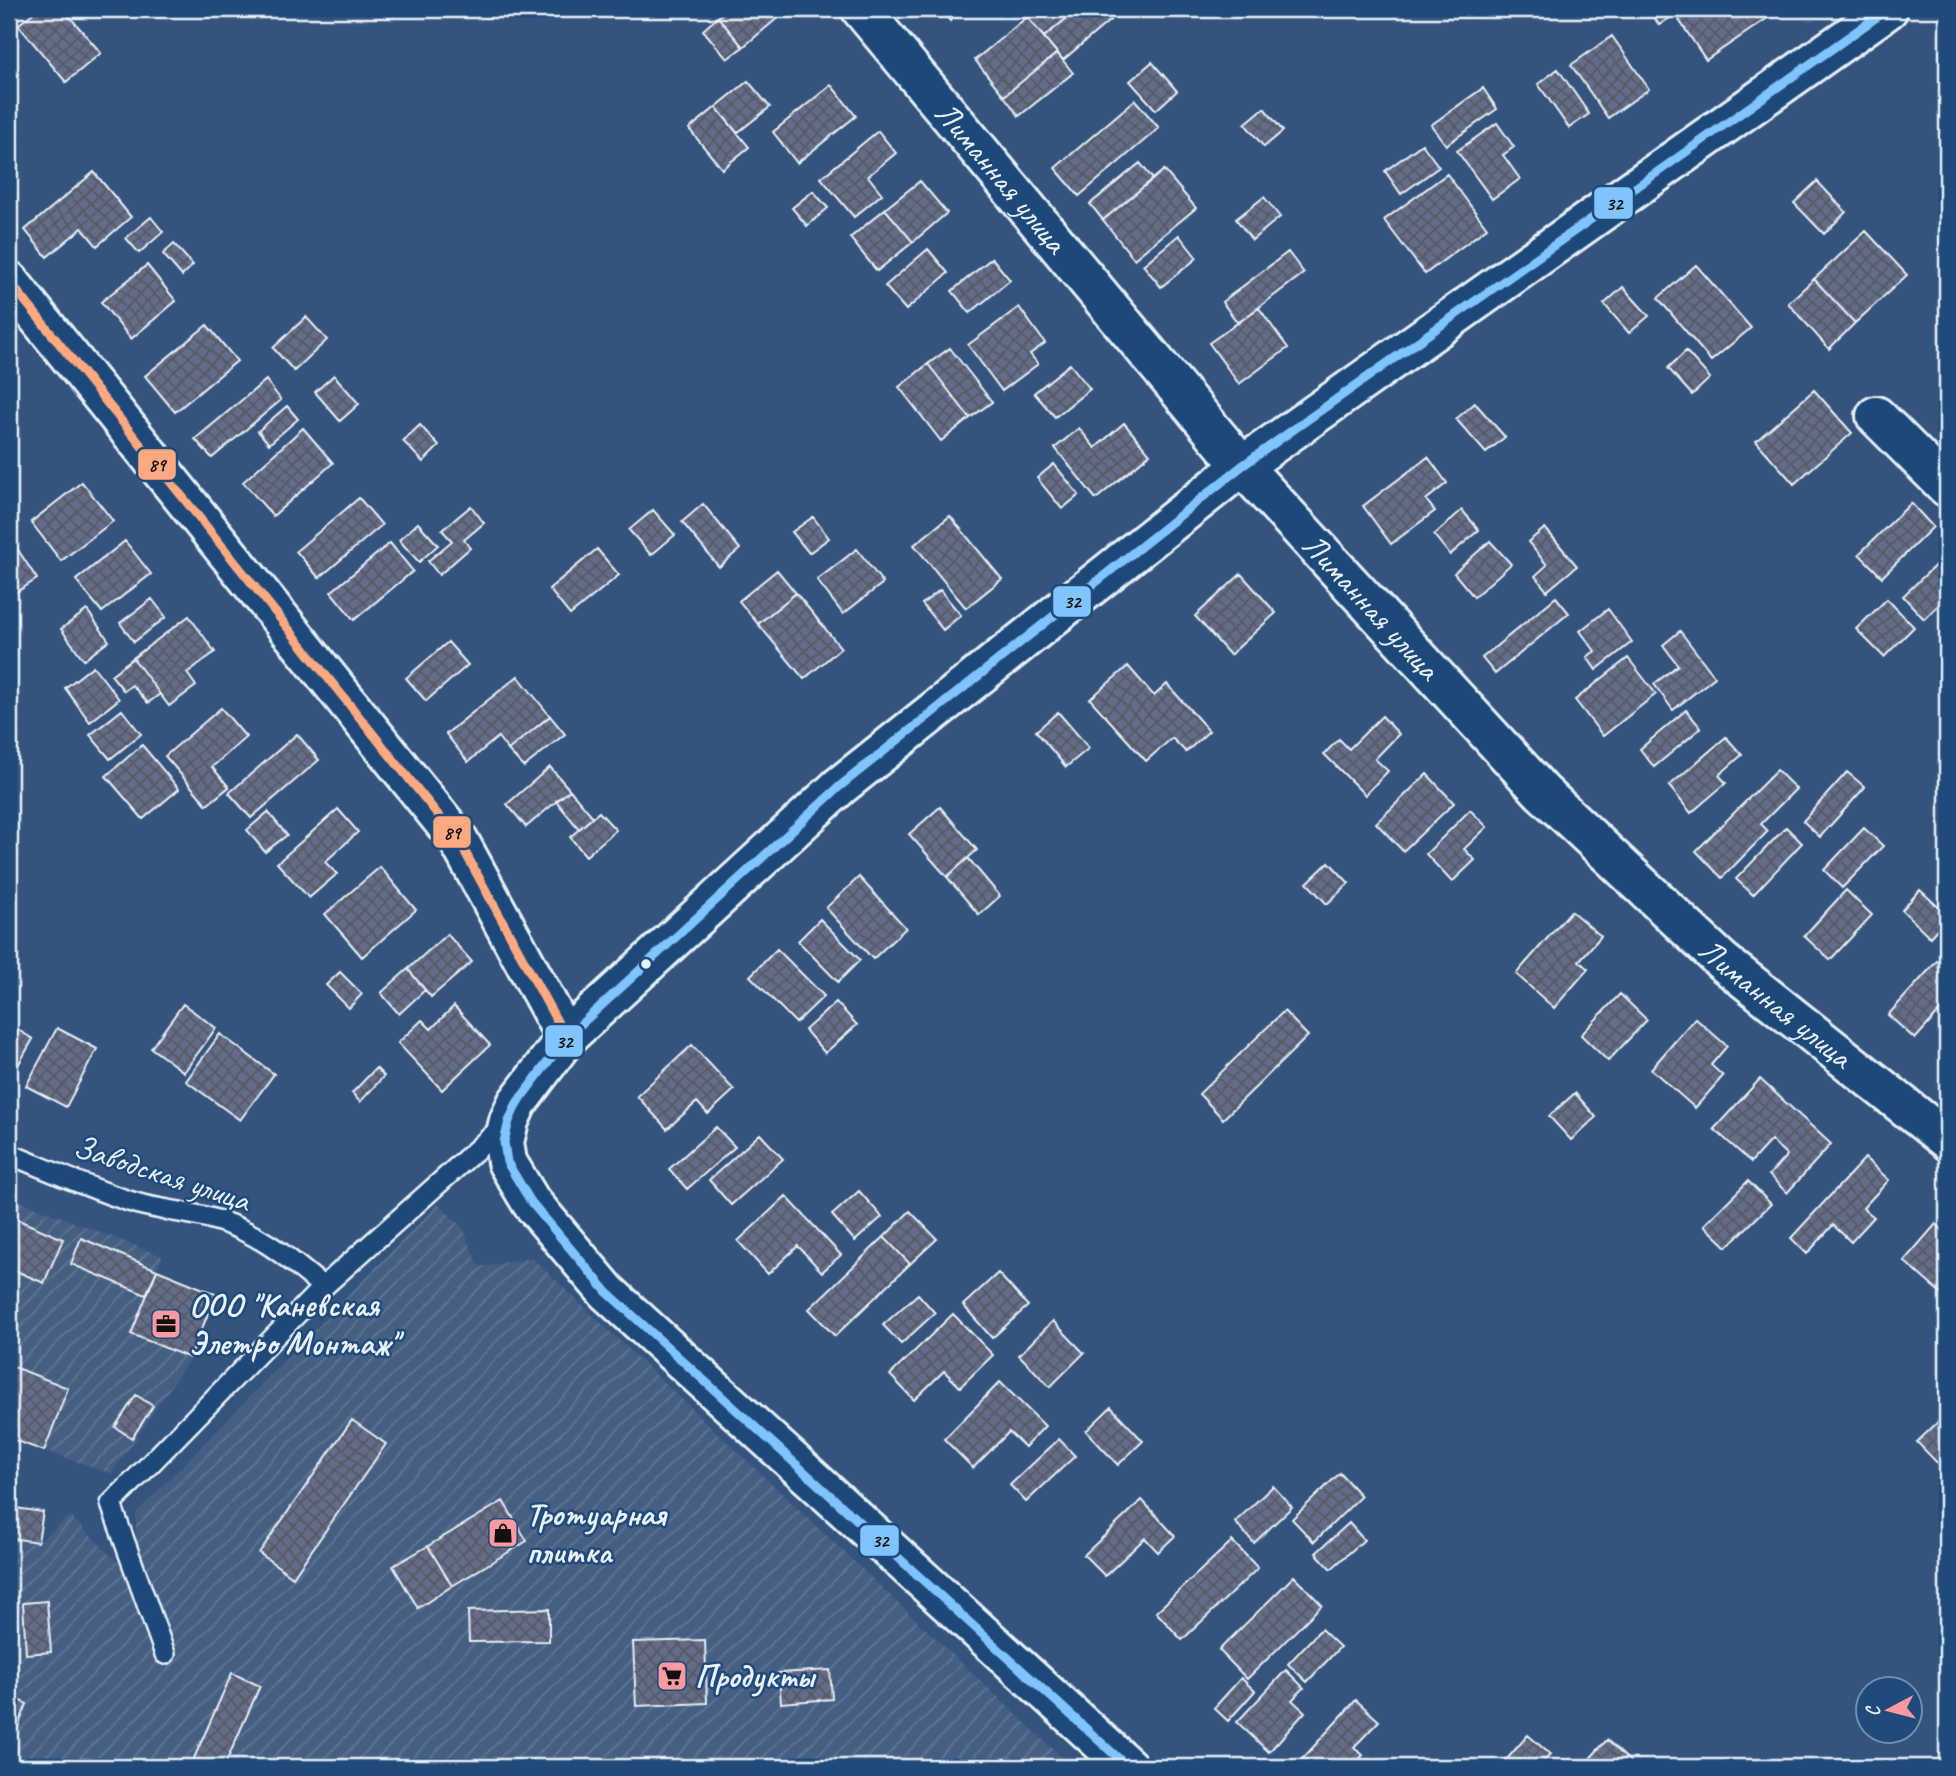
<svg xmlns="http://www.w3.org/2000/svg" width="1956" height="1776" font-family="Caveat,sans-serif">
<defs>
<pattern id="industrial-furrows" width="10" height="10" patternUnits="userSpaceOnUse" patternTransform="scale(1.75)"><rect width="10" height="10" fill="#455e83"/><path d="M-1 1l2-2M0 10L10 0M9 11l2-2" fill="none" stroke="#607695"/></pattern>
<pattern id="building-cross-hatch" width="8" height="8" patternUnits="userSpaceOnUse" patternTransform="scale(1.75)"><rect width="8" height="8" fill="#646c89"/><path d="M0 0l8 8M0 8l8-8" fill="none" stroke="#545866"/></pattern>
</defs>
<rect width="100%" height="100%" fill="#34547e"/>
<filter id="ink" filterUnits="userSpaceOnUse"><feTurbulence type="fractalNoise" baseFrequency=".0143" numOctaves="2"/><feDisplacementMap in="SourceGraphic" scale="14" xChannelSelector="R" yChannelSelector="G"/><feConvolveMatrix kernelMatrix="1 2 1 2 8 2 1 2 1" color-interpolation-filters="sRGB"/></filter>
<g filter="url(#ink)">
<path fill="url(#industrial-furrows)" d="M9,1197L162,1256L157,1270L216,1294L190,1358L112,1474L18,1441L9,1470Z
M438,1204L463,1228L479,1267L532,1258L1072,1767H9V1538L38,1542L70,1516L119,1563L136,1546V1513Z"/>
<path fill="url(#building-cross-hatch)" stroke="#e8f1f8" stroke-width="2" d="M38,9H63L101,53L66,82L18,25Z
M728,9H785L786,11L743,47L718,17Z
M941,9H965L950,21Z
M1037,9H1078L1044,37L1027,17Z
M1078,9H1119L1121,11L1063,60L1044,37Z
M1649,9H1683L1659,25Z
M1696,9H1768L1772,15L1706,60L1679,20Z
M718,17L743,47L727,59L703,30Z
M1027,17L1057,53L1004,96L975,60Z
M1612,36L1649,89L1608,118L1571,65Z
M1057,53L1073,73L1019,116L1004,96Z
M1152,62L1177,91L1156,110L1130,81Z
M1558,69L1589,114L1569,128L1538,84Z
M748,81L770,107L737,133L716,107Z
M831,85L856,116L797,163L773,132Z
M1483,88L1497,109L1446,145L1431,125Z
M1135,100L1159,128L1079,196L1055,168Z
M716,107L749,147L722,169L689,129Z
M1264,108L1283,131L1264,147L1245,124Z
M1497,123L1514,147L1503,155L1520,179L1492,199L1457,151Z
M878,131L896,153L868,176L882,194L854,217L821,178Z
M1422,144L1439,167L1401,194L1385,171Z
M1140,163L1153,179L1103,220L1090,204Z
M1164,170L1196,208L1134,259L1103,220Z
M94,172L131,217L97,246L82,228L47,257L25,230Z
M1447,174L1487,228L1425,274L1384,220Z
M920,181L947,213L913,242L885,209Z
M1817,181L1846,212L1824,234L1794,203Z
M813,191L828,208L807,226L792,208Z
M1264,197L1280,217L1252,240L1236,219Z
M885,209L913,242L877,271L850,238Z
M151,217L163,232L139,253L126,238Z
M1866,231L1907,275L1855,323L1814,279Z
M1179,235L1197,258L1161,287L1143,265Z
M174,244L193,265L182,276L163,254Z
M928,249L948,273L906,310L885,286Z
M1288,252L1304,273L1238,323L1222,302Z
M992,258L1010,280L970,313L952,291Z
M147,265L176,301L131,339L101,302Z
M1696,265L1751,328L1711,361L1658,298Z
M1814,279L1855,323L1829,349L1788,303Z
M1623,287L1649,316L1629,333L1604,304Z
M1019,307L1045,343L1030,354L1038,364L1002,391L968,345Z
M1259,308L1288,348L1239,384L1209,343Z
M306,317L327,340L294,371L273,348Z
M207,325L237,361L175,412L145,376Z
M950,348L992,402L970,418L928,364Z
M1686,351L1710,378L1692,395L1668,368Z
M928,364L970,418L941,441L899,387Z
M1070,364L1090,389L1055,417L1034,393Z
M334,375L359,404L340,421L315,392Z
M266,380L281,400L212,458L195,439Z
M1814,390L1852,433L1794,484L1756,441Z
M1475,403L1505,437L1486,453L1456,419Z
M287,406L298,419L269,444L258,431Z
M1124,423L1150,454L1096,499L1055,448L1079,428L1095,448Z
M420,425L439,446L423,462L403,441Z
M303,428L333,463L273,516L243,482Z
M1428,457L1447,483L1426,500L1435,511L1391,544L1363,506Z
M1054,464L1079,495L1062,509L1037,478Z
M82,482L113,521L61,561L31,522Z
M359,498L382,525L319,578L296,551Z
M1911,503L1933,527L1882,577L1859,554Z
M703,504L740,549L719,567L682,522Z
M471,506L484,523L464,540L470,548L439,575L428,561L452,541L442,530Z
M653,510L675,535L651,555L629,530Z
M1462,510L1479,530L1450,555L1434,535Z
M950,516L1002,579L966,608L914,545Z
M813,517L829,538L809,553L792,532Z
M418,523L438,545L419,562L399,540Z
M1545,528L1577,566L1547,591L1535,576L1547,565L1528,542Z
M9,536L37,579L9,597Z
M125,541L151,574L102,612L76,580Z
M1490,541L1511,564L1474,597L1454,573Z
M390,543L413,571L354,620L331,592Z
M597,549L619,575L570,615L549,589Z
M857,549L883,583L843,614L817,580Z
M1947,554V597L1924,619L1903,596Z
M777,570L796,593L758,624L739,601Z
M1241,574L1276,613L1230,655L1195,616Z
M940,590L961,615L943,630L922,604Z
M796,593L841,648L804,679L758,624Z
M1556,597L1569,613L1495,674L1482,658Z
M152,599L166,617L134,642L120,623Z
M1887,599L1914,627L1884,657L1856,629Z
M1608,609L1632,642L1596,670L1587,657L1595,651L1580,631Z
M87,610L109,641L84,660L61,629Z
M189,616L215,652L187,673L196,686L169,706L133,658Z
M1680,631L1715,677L1673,710L1654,684L1678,665L1663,645Z
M448,642L468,665L426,701L406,678Z
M133,658L160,694L148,703L132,685L124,691L111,675Z
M1628,658L1656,694L1603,736L1575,700Z
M93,666L119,699L90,722L65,688Z
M1128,666L1154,696L1167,684L1209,731L1186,752L1172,738L1146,761L1090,699Z
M518,676L550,716L508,750L498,737L468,762L446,734Z
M221,708L246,737L212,767L229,787L207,805L165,756Z
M122,710L141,734L110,759L90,735Z
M1686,710L1701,728L1654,767L1640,749Z
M1058,712L1089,748L1066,767L1036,731Z
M550,716L565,734L524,767L508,750Z
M1382,716L1399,734L1375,759L1388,771L1365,795L1324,754L1339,739L1349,749Z
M297,734L319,760L251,818L229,793Z
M1726,737L1742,755L1719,775L1726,783L1691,813L1669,786Z
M142,745L179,789L143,819L106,776Z
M550,767L570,790L526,827L507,804Z
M1777,770L1796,789L1761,824L1768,831L1722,878L1696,851Z
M1847,772L1865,787L1820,837L1803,821Z
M1427,774L1454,803L1403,851L1376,823Z
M570,790L593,817L579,829L556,801Z
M940,807L977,850L947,877L909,834Z
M338,809L358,832L325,862L337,874L309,898L277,863Z
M1470,810L1487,827L1464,849L1475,860L1452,882L1426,854Z
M268,812L287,835L265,852L247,830Z
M599,812L616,830L586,856L570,837Z
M1786,827L1802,843L1753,895L1736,879Z
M1864,828L1883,846L1842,888L1824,870Z
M968,858L1000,896L979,915L947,877Z
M1329,862L1349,883L1327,904L1307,883Z
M380,867L416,910L362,957L325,914Z
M859,877L906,928L873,959L826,908Z
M1846,890L1872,915L1830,960L1804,936Z
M1920,890L1947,915V918L1930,937L1902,910Z
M1571,911L1601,936L1579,961L1588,969L1554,1008L1516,974Z
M820,919L860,960L838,982L798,941Z
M447,934L472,962L431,997L408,969Z
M777,949L824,996L796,1023L750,976Z
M1938,960L1947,968V1003L1915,1039L1888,1015Z
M408,969L425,990L399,1014L381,993Z
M340,972L362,994L349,1008L326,985Z
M1620,994L1647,1020L1608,1061L1581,1035Z
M836,1002L857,1025L825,1053L805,1030Z
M183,1004L216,1028L184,1072L151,1048Z
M454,1006L490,1045L442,1090L398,1043L422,1020L431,1029Z
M1284,1011L1308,1036L1223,1119L1199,1094Z
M1695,1018L1727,1046L1711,1065L1723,1076L1695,1108L1651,1069Z
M13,1027L33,1039L9,1081V1034Z
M57,1028L97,1049L66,1107L26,1086Z
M220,1034L274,1074L240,1120L186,1081Z
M692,1045L734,1090L708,1114L697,1102L667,1129L637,1096Z
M376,1068L384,1076L360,1102L352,1093Z
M1760,1079L1831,1144L1787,1193L1769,1175L1787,1155L1771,1140L1751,1162L1714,1129Z
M1575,1093L1596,1117L1571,1140L1549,1116Z
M716,1127L735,1147L687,1189L669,1169Z
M760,1134L783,1159L731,1205L709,1180Z
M1865,1158L1889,1180L1863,1208L1874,1217L1851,1242L1833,1225L1807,1254L1791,1238Z
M1748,1181L1771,1204L1727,1247L1704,1225Z
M859,1191L882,1217L855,1241L832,1215Z
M786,1196L841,1255L822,1272L798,1246L768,1274L738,1241Z
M910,1211L937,1239L910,1264L884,1237Z
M9,1216L63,1239L44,1283L9,1268Z
M1936,1224L1947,1234V1299L1904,1261Z
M884,1237L910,1264L835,1336L809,1309Z
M81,1238L157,1270L146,1295L71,1264Z
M157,1270L216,1294L190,1358L131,1334Z
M998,1273L1028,1306L992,1338L963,1305Z
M918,1294L935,1313L901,1344L883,1325Z
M953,1314L993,1355L960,1387L944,1371L914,1400L890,1375Z
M1053,1321L1084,1353L1050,1387L1019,1355Z
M9,1365L68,1388L44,1451L9,1438Z
M1000,1382L1045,1426L1025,1447L1009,1432L973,1468L944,1439Z
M136,1395L153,1406L132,1438L115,1427Z
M1111,1407L1143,1441L1118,1465L1086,1431Z
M352,1420L386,1444L293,1577L259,1553Z
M1940,1420L1947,1427V1473L1917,1442Z
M1059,1439L1075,1456L1026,1502L1010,1485Z
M1340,1473L1361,1496L1314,1542L1292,1519Z
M1273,1486L1292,1507L1254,1543L1235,1522Z
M1142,1500L1175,1536L1158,1552L1145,1538L1105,1576L1084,1555Z
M503,1501L527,1541L452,1586L428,1546Z
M9,1507L43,1512L38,1542L9,1538Z
M1349,1523L1364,1540L1331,1569L1316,1553Z
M1232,1541L1258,1568L1182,1640L1156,1612Z
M428,1546L452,1586L418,1608L393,1566Z
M1294,1576L1322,1605L1247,1679L1219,1650Z
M47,1601L51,1652L26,1654L23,1603Z
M549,1609V1641L469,1642L468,1611Z
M1321,1629L1340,1647L1307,1682L1288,1664Z
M705,1640L707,1703L636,1706L633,1642Z
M830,1670L832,1699L781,1703L779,1673Z
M1286,1670L1304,1688L1292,1700L1305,1712L1269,1752L1237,1722Z
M232,1673L260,1686L224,1767H190Z
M1241,1678L1255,1691L1228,1721L1214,1708Z
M9,1696L27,1704L9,1749Z
M1356,1700L1379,1721L1354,1747L1363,1755L1353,1767H1295Z
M1528,1735L1550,1754L1538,1767H1500Z
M1607,1740L1636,1767H1582Z"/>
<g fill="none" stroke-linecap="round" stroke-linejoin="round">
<g stroke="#e8f1f8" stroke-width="24">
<path id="service" d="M9,1154C49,1170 89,1188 129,1201C155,1210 183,1211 209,1218C254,1229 288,1257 323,1287
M165,1654L111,1504L323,1287L504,1125"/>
</g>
<g stroke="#e8f1f8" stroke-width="44">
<g id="minor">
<path id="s1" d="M861,9L1242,466L1542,792L1722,961L1947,1140"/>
<path d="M9,281L459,841L566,1038"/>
<path d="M1876,416L1947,487"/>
</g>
</g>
<g stroke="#e8f1f8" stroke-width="44">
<path id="tertiary" d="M1128,1767L607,1292L531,1202L507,1162L504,1142L509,1121L517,1103L566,1038L840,786L1242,466L1888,9"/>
</g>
<use href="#service" stroke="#1f4a7a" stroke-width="19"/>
<use href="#minor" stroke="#1f4a7a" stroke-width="38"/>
<use href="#tertiary" stroke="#1f4a7a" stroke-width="38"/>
<g stroke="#1f4a7a" stroke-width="14">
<path id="bus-1" d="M9,281L459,841L566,1038"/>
</g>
<g stroke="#1f4a7a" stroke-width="14">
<path id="bus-2" d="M1128,1767L607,1292L531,1202L507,1162L504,1142L509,1121L517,1103L566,1038L840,786L1242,466L1888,9"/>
</g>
<use href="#bus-1" stroke="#ffa980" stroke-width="9"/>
<use href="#bus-2" stroke="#80c4ff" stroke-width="9"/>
</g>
</g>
<defs>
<g id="office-square" transform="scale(1.575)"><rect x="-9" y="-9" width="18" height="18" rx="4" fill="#ff9aa2" stroke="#1f4a7a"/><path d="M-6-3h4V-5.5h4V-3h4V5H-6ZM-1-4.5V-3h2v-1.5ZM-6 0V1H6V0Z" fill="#111"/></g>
<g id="shop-square" transform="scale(1.575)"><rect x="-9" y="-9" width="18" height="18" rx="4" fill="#ff9aa2" stroke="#1f4a7a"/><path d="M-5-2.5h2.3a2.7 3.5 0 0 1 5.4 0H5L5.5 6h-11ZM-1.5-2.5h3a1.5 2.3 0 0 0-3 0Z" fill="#111"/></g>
<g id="supermarket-square" transform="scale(1.575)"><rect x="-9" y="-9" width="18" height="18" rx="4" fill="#ff9aa2" stroke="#1f4a7a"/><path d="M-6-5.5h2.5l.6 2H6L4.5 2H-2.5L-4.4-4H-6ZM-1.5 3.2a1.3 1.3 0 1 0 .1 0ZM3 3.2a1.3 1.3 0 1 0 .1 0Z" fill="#111"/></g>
</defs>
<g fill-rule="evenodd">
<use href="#office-square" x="166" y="1324"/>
<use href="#shop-square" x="503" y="1533"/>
<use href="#supermarket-square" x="672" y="1676"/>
</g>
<circle fill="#e8f1f8" stroke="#1f4a7a" stroke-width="2.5" cx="646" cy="964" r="6"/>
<g text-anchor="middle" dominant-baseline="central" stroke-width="5" stroke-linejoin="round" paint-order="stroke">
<g font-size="33" fill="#e8f1f8" stroke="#1f4a7a">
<text stroke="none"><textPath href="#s1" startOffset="219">Лиманная улица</textPath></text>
<text stroke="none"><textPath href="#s1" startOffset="786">Лиманная улица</textPath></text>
<text stroke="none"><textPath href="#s1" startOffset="1353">Лиманная улица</textPath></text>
<text transform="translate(162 1173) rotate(18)">Заводская улица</text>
</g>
<g font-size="33" font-weight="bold" fill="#e8f1f8" stroke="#1f4a7a" text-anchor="start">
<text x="189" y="1305">ООО "Каневская<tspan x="189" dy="38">Элетро Монтаж"</tspan></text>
<text x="526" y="1514">Тротуарная<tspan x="526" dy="38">плитка</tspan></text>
<text x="695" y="1676">Продукты</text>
</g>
</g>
<g stroke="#1f4a7a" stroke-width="2.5">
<rect x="1593" y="186" width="41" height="34" rx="7" fill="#80c4ff"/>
<rect x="137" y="448" width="40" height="33" rx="7" fill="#ffa980"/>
<rect x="1052" y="585" width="40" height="33" rx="7" fill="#80c4ff"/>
<rect x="432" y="815" width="40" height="34" rx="7" fill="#ffa980"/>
<rect x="544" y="1024" width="40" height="34" rx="7" fill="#80c4ff"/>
<rect x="859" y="1524" width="41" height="33" rx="7" fill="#80c4ff"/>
</g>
<g font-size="19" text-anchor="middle" font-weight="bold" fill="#111">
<text x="1614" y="210">32</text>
<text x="157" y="471">89</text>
<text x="1072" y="608">32</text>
<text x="452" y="839">89</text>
<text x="564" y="1048">32</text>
<text x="880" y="1547">32</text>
</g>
<rect width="1956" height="1776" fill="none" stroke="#1f4a7a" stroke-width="35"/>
<rect x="18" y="18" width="1921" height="1741" fill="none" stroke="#e8f1f8" stroke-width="2.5" filter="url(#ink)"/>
<g transform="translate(1889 1710) rotate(263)"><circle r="33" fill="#1f4a7a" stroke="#6f8dac" stroke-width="2"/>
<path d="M0-5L12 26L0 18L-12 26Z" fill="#ff9aa2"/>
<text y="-10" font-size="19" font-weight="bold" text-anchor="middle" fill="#e8f1f8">С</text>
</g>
</svg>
